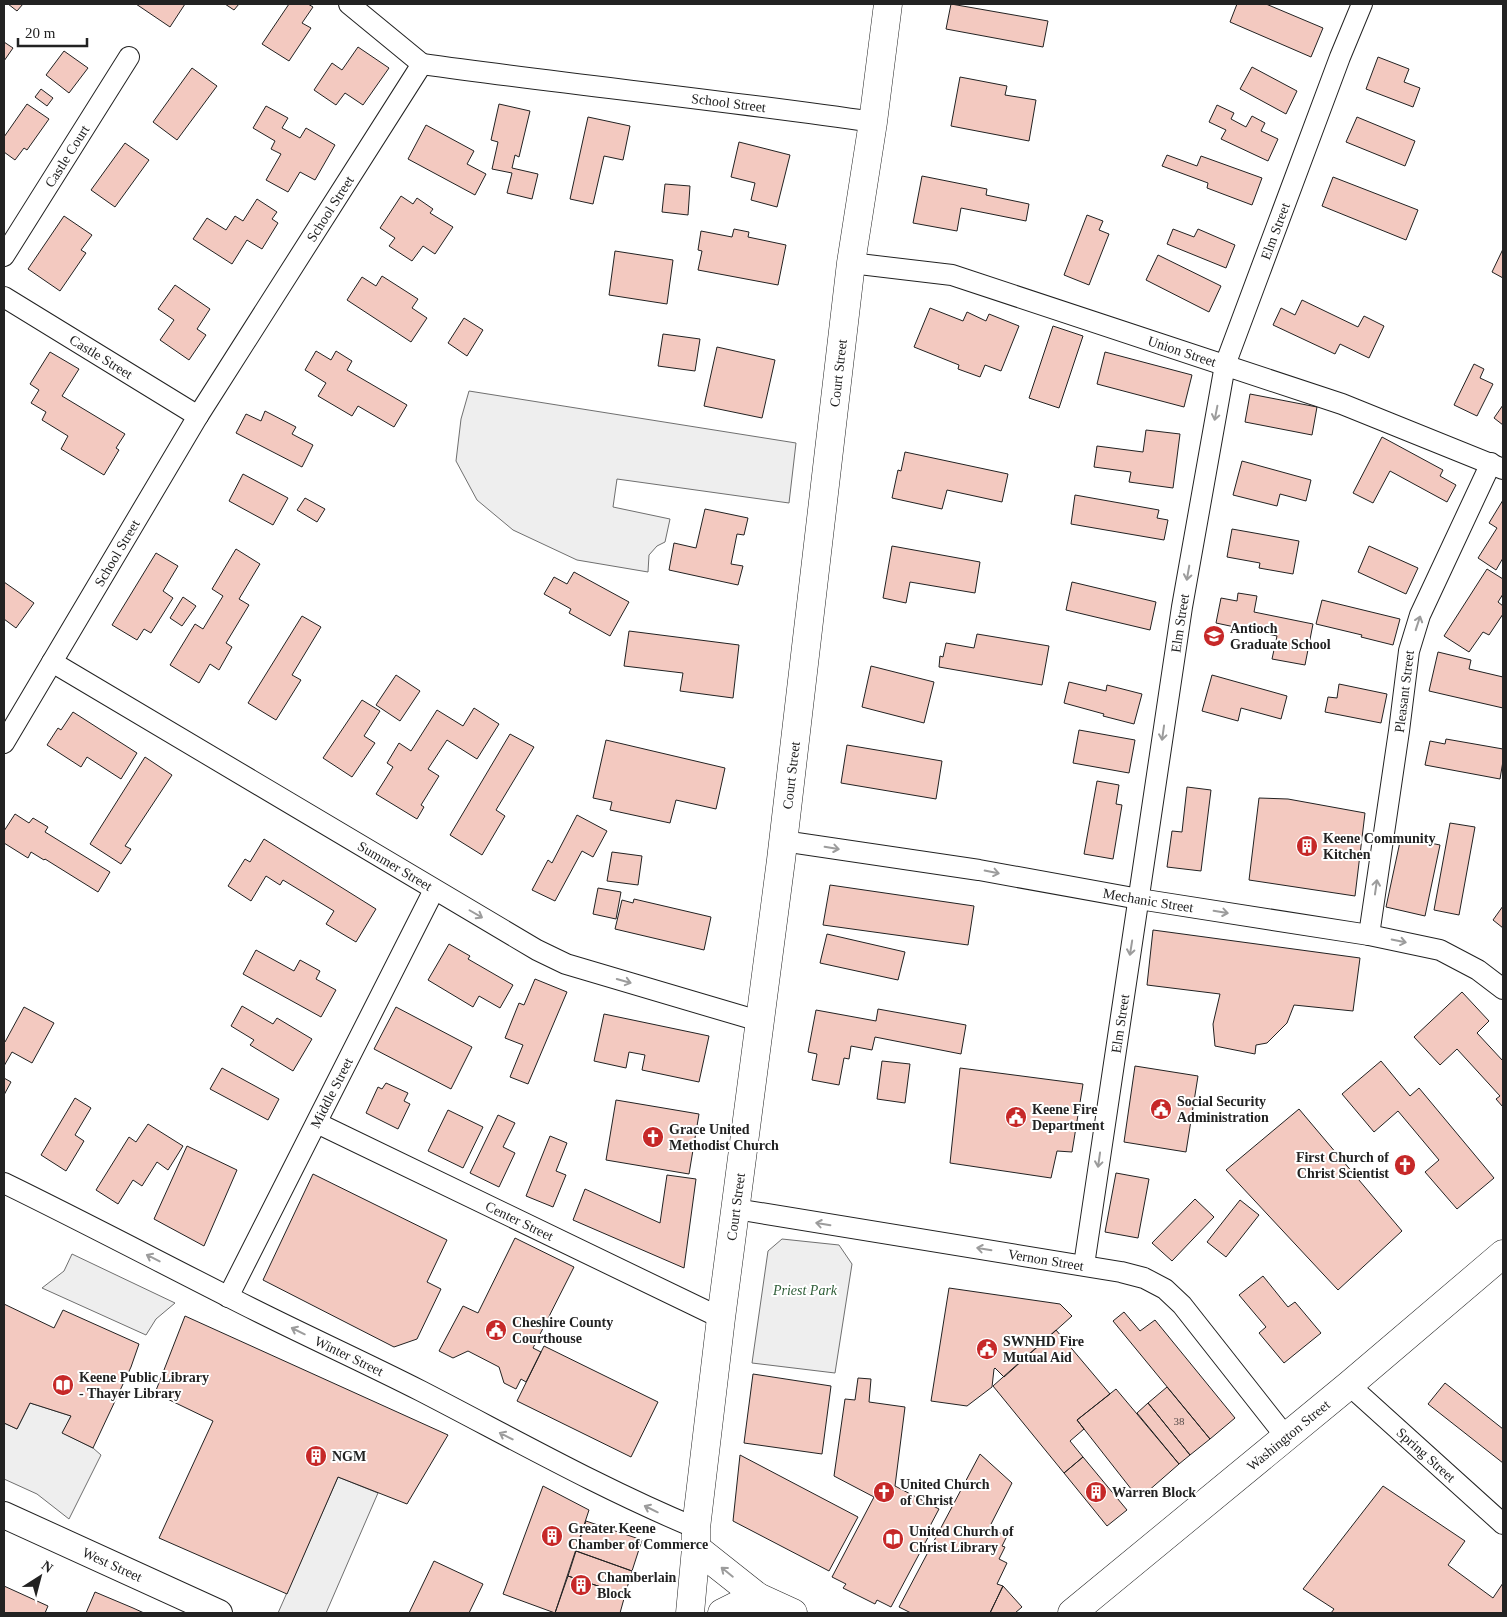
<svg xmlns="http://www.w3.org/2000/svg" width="1507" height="1617" font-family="'Times New Roman',serif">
<rect width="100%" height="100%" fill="#fff"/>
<path fill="#eee" stroke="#6f6f6f" d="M469,391L796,443L789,503L617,479L613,507L670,519L665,542L657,546L649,555L648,572L577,560L513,530L477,500L456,461L461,419Z
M782,1239L839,1245L852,1264L835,1373L752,1363L768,1251Z
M72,1254L175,1303L156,1319L146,1335L42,1288L64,1271Z
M30,1403L71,1416L63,1433L93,1448L101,1455L69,1519L37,1494L4,1479V1423L17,1429Z
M338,1477L378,1493L326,1613H278Z"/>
<path fill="#f3c9c0" stroke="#222" d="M8,4H23L17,11Z
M136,4H185L170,27Z
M225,4H239L234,10Z
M289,4H308L313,7L302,23L311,28L289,61L262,44Z
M951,4L1048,21L1043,47L946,29Z
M1237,4H1266L1323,28L1311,57L1230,22Z
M4,42L13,48L4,61Z
M358,47L389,68L363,105L345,93L336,105L314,90L332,63L342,70Z
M64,51L88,68L69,93L46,75Z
M1378,57L1409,69L1404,82L1420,88L1413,107L1366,89Z
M1252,67L1297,91L1286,114L1240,89Z
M192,68L217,86L177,140L153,122Z
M960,77L1007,86L1005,95L1036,100L1029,141L951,126Z
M41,89L53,98L47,106L35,97Z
M27,104L49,119L27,150L24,148L15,160L4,152V137Z
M499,104L530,111L519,157L515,155L512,168L538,174L532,199L507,193L512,173L492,169L498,142L491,140Z
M1217,105L1234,113L1231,119L1246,127L1252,116L1265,123L1261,131L1278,139L1268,161L1221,139L1226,130L1209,122Z
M266,106L288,118L282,128L300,138L306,128L335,145L315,180L300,172L288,192L266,180L281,154L271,149L275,141L253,128Z
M588,117L630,126L623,160L604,156L593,204L570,199Z
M1357,117L1415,141L1405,166L1346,142Z
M426,125L474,151L467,164L486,174L475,195L408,159Z
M739,142L790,155L777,207L751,200L755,183L731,177Z
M125,143L149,160L115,207L91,190Z
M1167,155L1197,166L1201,156L1262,178L1252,205L1207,188L1208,183L1162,166Z
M922,176L987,189L986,195L1029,204L1026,221L961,208L957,231L913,223Z
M1333,177L1418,210L1406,240L1322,206Z
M665,184L690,186L688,215L662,212Z
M401,196L413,204L417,198L433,209L430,213L453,227L435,254L423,246L412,261L389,246L395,238L380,228Z
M257,199L277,212L272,219L278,223L262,249L247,240L232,264L193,239L207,218L226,230L235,216L243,221Z
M1087,215L1103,221L1099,230L1109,234L1089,285L1064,275Z
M64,216L92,235L81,250L86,253L60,291L28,269Z
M734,229L749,232L748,237L786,245L778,285L698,270L702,251L698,250L701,231L732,237Z
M1173,229L1194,237L1198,229L1235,245L1226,268L1167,244Z
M1503,249V278L1492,272Z
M615,251L673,260L667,304L609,295Z
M1158,255L1221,286L1209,312L1146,280Z
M382,276L418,299L412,308L427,318L411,342L347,300L362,277L376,286Z
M175,285L210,309L197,329L206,335L189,360L160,340L174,320L158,309Z
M1302,300L1358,327L1364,316L1384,326L1369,358L1340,344L1335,354L1273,325L1281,308L1295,315Z
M930,308L963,321L967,312L986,321L989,314L1019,326L1001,371L985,365L980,377L958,369L959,365L914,347Z
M464,318L483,330L467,356L448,343Z
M1053,326L1083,336L1059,408L1029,398Z
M663,334L700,339L695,371L658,366Z
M717,347L775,360L762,418L704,406Z
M316,351L331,360L336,351L352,361L347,370L407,405L394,427L358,406L352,416L318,396L326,383L305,370Z
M50,352L79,369L62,396L125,434L116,448L119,450L104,475L61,449L68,436L42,420L46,412L31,403L39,390L30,384Z
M1105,352L1192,375L1184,407L1097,384Z
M1474,364L1484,369L1480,378L1493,384L1477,416L1454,405Z
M1250,394L1317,407L1312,435L1245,422Z
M1503,405V425L1494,418Z
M265,411L296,427L292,434L313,445L302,467L236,433L246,414L261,421Z
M1146,430L1180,434L1173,488L1129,482L1131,472L1094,467L1097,446L1143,452Z
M1382,437L1443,470L1440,476L1456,485L1447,502L1390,471L1373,503L1353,493Z
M905,452L1008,474L1002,502L947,490L942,509L892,498L898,470L901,471Z
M1242,461L1311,480L1306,501L1280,494L1277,506L1233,495Z
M243,474L288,498L273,525L229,501Z
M1075,495L1159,510L1157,518L1168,520L1164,540L1071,524Z
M305,498L325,509L317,522L297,510Z
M1503,500V558L1496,570L1478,558L1497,528L1489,523Z
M705,509L748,518L744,535L737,534L731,564L743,566L738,585L669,570L674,543L696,548Z
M1232,529L1299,541L1293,574L1259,568L1260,563L1227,557Z
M892,546L980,562L975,593L910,582L906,603L883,598Z
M1369,546L1418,568L1406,594L1358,572Z
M236,549L260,564L239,599L249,605L226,643L232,647L219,670L210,664L199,683L170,665L195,624L203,629L223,596L212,589Z
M156,553L178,566L163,591L173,598L151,633L144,629L137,640L112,625Z
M1487,569L1503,579V594L1498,602L1503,606V614L1489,635L1483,632L1469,652L1444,636Z
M574,572L629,602L610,636L569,613L571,609L544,594L554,577L567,584Z
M4,582L34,603L16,628L4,619Z
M1072,582L1156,602L1150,630L1066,610Z
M1238,593L1257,596L1254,612L1313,624L1305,665L1272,659L1277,636L1216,623L1221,598L1237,601Z
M183,597L196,606L182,626L170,618Z
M1322,600L1400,619L1393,645L1361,637L1362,635L1316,624Z
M302,616L321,627L292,675L301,680L276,720L248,703Z
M629,631L739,645L733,698L680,691L683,673L624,666Z
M977,634L1049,646L1042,685L939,667L940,656L943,657L946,643L974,648Z
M1438,652L1471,660L1469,669L1503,677V708L1429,691Z
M871,666L934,682L924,723L862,707Z
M396,675L420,691L400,721L376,705Z
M1212,675L1287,696L1281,719L1241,708L1238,721L1202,711Z
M1069,682L1106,691L1107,685L1142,694L1134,724L1103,716L1104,714L1064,703Z
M1339,684L1387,694L1381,723L1325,712L1328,697L1337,698Z
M362,700L380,711L364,736L375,743L352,777L323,758Z
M474,708L499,724L477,759L447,740L428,769L439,776L421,805L424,807L417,819L376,794L393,767L387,763L399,743L411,751L437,710L463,726Z
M73,712L137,753L121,779L87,757L81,767L47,745L58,728L61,730Z
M1079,730L1135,740L1129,773L1073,763Z
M510,734L534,747L496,810L505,816L482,855L450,835Z
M1446,739L1503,749V761L1500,779L1425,765L1430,741L1445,744Z
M606,740L725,768L716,809L676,800L670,823L610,810L612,802L593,798Z
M847,745L942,761L936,799L841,783Z
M145,757L172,775L125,846L131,849L121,864L90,844Z
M1097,781L1119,785L1116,804L1122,805L1113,859L1084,854Z
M1187,787L1211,790L1201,871L1167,867L1172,831L1182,832Z
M1259,798L1288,799L1365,813L1355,896L1249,880Z
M15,814L29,823L33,818L48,827L45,832L110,872L98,892L45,859L44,860L31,852L28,858L4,843V831Z
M577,815L607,831L593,857L582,851L555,901L532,890L548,860L552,863Z
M1450,823L1475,827L1459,915L1434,910Z
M1401,837L1440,845L1425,916L1386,907Z
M264,839L376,909L356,942L326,924L334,911L283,880L280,885L266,876L251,901L228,886L245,859L250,862Z
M612,852L642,856L638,885L607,881Z
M830,885L974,906L968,945L823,925Z
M598,888L621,892L616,919L593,914Z
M634,899L711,917L704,950L615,929L622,900L633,903Z
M1503,906V928L1493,920Z
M1153,930L1360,958L1353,1011L1294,1005L1287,1023L1267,1043L1256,1045L1255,1054L1215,1046L1213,1024L1220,994L1147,985Z
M827,934L905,952L898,980L820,963Z
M449,944L470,956L468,959L513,985L500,1008L479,996L473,1007L428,980Z
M256,950L294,971L300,960L320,971L316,979L336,990L321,1017L243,974Z
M535,979L567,992L528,1084L510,1077L523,1045L505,1038L519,1003L524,1005Z
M1462,992L1489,1021L1477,1033L1503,1061V1107L1496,1099L1500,1096L1457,1049L1440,1065L1414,1037Z
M242,1006L273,1024L277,1018L312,1039L293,1071L250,1045L254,1040L231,1026Z
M24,1007L54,1023L32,1063L12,1052L4,1066V1041L5,1042Z
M396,1007L472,1047L451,1089L374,1049Z
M878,1009L966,1025L961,1054L875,1037L872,1050L851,1046L849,1059L844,1058L839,1085L812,1080L817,1054L808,1052L816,1010L876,1021Z
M604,1014L709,1036L699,1082L642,1070L645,1055L629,1052L626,1068L594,1061Z
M882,1061L910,1064L905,1103L877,1099Z
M1381,1061L1410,1096L1419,1088L1494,1178L1457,1209L1425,1172L1439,1160L1398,1111L1374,1132L1342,1094Z
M1135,1066L1198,1076L1186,1152L1124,1142Z
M222,1068L279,1099L268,1120L210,1089Z
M960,1068L1083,1084L1072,1152L1057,1151L1051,1178L950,1163Z
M4,1078L11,1082L4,1095Z
M386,1083L408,1093L404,1101L410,1104L398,1129L366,1113L378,1087L382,1089Z
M75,1098L91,1108L75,1135L84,1141L66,1171L41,1155Z
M616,1100L699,1114L689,1174L606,1160Z
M1299,1109L1402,1231L1338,1290L1226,1170Z
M448,1110L483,1127L463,1168L428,1151Z
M498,1115L515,1123L503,1147L515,1153L499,1187L470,1173Z
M148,1124L183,1146L168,1170L157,1162L142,1186L133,1180L118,1204L96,1190L129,1137L136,1142Z
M550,1136L567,1143L556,1171L566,1175L553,1207L526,1196Z
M187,1146L237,1170L204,1246L154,1219Z
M1116,1173L1149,1179L1138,1238L1105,1232Z
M313,1174L447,1240L427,1282L441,1289L417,1339L394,1347L263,1280Z
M667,1175L696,1179L684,1268L573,1220L585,1189L660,1223Z
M1195,1199L1214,1217L1172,1261L1152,1243Z
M1240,1200L1259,1215L1226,1257L1207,1242Z
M515,1238L574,1267L533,1348L541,1352L526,1382L521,1379L516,1389L504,1383L499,1367L468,1351L453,1358L439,1351L463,1306L478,1313Z
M1263,1276L1288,1307L1295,1302L1321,1333L1284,1363L1259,1333L1266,1327L1239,1295Z
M949,1288L1060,1304L1072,1316L1004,1377L995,1368L994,1369L992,1387L967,1406L931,1401Z
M4,1304L54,1328L63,1310L139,1344L131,1367L93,1448L62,1433L71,1416L30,1403L17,1429L4,1423Z
M1124,1312L1140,1331L1155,1320L1235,1418L1210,1439L1113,1321Z
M185,1316L448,1435L407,1504L338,1477L287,1594L159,1538L213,1421L155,1393Z
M1056,1330L1110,1394L1077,1420L1084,1429L1070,1441L1083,1457L1064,1473L993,1386Z
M544,1346L658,1402L631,1457L517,1401Z
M753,1374L831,1386L822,1454L744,1443Z
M858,1378L871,1379L869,1402L905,1407L895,1486L939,1509L930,1526L933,1528L891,1607L877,1600L875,1604L843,1588L846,1584L832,1577L874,1497L834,1476L845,1399L855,1400Z
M1445,1383L1503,1429V1463L1428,1404Z
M1167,1387L1210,1439L1190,1455L1148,1403Z
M1116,1389L1179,1464L1139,1499L1077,1420Z
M1148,1403L1190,1455L1179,1464L1137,1413Z
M980,1454L1012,1483L989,1528L1007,1536L1002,1546L1005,1547L999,1559L1007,1563L997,1584L1003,1586L990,1613H911L899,1607Z
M740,1455L858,1517L829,1571L733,1521Z
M1083,1457L1127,1510L1107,1526L1064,1473Z
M543,1486L589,1510L555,1613L503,1594Z
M1383,1486L1465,1541L1448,1565L1493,1598L1503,1583V1613H1331L1334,1609L1303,1589Z
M586,1521L642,1540L632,1571L576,1551Z
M576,1551L632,1571L625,1595L568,1576Z
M434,1561L483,1584L469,1613H409Z
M568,1576L625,1595L620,1613H555Z
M4,1586L48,1606L45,1613H4Z
M1003,1586L1022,1607L1015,1613H990Z
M95,1592L133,1608L144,1613H86Z"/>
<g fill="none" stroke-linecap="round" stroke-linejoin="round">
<g stroke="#222" stroke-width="22">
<g id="minor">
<path d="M349,4L422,64"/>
<path id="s1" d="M422,64C572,85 723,100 873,122"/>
<path id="s2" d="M4,256L129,57"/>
<path id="s3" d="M851,263L952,275L1342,404L1503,469"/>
<path id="s4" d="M4,297L198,416"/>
<path id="s5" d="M52,662L537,950L566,964L759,1021"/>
<path id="s6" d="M4,743L198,416L422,64"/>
<path id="s7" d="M783,841L979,870L1139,899L1369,935L1440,950L1478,970L1503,989"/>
<path id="s8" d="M1369,935L1399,731L1409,651L1420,615L1491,463"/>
<path id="s9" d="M317,1123L721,1318"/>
<path id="s10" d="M4,1183C80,1220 154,1259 229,1297C293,1330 358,1359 421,1391C512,1438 602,1489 696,1528"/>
<path id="s11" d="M736,1209L1121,1272L1144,1278L1165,1289L1182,1305L1286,1437"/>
<path id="s12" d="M1084,1265L1182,607L1225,365L1340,57L1362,4"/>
<path id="s13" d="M228,1297L434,890"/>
<path id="s14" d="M1349,1385L1503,1524"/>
</g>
</g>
<g stroke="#222" stroke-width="28">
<g id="tertiary">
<path id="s15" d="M4,1515L219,1613"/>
</g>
</g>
<g stroke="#222" stroke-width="29">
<g id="secondary">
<path d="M696,1548L758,1597L793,1613"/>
<path id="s16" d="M690,1613L696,1548V1528L721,1318L781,860L851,263L873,122L888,4"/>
<path d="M722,1613L738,1605L758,1597"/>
<path id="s17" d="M1072,1613L1349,1385L1503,1254"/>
</g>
</g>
<use href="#minor" stroke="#fff" stroke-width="20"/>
<use href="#tertiary" stroke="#fff" stroke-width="26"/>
<use href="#secondary" stroke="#fff" stroke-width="28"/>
</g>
<defs><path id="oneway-shaft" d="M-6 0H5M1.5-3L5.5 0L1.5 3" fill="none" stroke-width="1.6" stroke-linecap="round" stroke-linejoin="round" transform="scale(1.25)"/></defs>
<g stroke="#9c9c9c">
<use href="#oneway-shaft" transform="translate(1216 413) rotate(101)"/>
<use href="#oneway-shaft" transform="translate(1188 573) rotate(100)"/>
<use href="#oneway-shaft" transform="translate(1418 623) rotate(-72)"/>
<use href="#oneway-shaft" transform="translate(1163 733) rotate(98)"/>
<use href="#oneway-shaft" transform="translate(832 848) rotate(9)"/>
<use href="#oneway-shaft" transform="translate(992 872) rotate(11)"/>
<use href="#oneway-shaft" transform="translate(1376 887) rotate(-82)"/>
<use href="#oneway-shaft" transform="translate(1221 912) rotate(9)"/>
<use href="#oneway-shaft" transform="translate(476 914) rotate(30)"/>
<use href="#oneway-shaft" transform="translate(1399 941) rotate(12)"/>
<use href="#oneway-shaft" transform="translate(1131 948) rotate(99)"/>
<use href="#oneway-shaft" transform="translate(624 981) rotate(16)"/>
<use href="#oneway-shaft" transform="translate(1099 1160) rotate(98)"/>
<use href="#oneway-shaft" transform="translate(823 1224) rotate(-171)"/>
<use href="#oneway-shaft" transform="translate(984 1249) rotate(-171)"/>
<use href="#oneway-shaft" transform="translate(153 1258) rotate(-153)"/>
<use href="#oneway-shaft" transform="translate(298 1331) rotate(-154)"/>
<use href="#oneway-shaft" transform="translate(506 1436) rotate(-153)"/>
<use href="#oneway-shaft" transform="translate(651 1509) rotate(-154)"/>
<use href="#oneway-shaft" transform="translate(727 1572) rotate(-141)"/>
</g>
<defs>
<g id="school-disc" transform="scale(1.125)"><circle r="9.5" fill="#c62828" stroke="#fff"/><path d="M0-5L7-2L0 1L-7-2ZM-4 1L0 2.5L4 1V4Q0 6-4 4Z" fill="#fff"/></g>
<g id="building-disc" transform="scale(1.125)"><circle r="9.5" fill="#c62828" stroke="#fff"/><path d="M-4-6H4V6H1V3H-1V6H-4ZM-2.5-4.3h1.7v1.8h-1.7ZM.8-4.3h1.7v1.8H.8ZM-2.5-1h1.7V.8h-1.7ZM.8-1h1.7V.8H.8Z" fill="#fff"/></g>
<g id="civic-disc" transform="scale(1.125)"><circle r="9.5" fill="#c62828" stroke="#fff"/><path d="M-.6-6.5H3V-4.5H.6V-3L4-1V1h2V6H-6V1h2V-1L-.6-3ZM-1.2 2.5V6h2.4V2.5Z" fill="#fff"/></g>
<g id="church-disc" transform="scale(1.125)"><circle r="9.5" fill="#c62828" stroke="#fff"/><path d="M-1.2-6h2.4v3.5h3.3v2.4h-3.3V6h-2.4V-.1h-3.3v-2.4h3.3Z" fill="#fff"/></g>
<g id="library-disc" transform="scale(1.125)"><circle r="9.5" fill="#c62828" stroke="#fff"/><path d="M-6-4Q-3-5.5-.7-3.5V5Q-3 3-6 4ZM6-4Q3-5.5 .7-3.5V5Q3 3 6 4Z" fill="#fff"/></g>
</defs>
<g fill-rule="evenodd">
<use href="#school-disc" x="1214" y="636"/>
<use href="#building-disc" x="1307" y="846"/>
<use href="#civic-disc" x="1161" y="1109"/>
<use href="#civic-disc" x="1016" y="1117"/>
<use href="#church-disc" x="653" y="1137"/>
<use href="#church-disc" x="1405" y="1165"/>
<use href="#civic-disc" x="496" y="1330"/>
<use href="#civic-disc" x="987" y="1349"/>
<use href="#library-disc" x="63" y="1385"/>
<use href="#building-disc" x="316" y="1456"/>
<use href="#church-disc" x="884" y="1492"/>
<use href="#building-disc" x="1096" y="1492"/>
<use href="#building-disc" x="552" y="1536"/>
<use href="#library-disc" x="893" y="1539"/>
<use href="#building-disc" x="581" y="1585"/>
</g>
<g text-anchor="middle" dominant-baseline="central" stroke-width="4" stroke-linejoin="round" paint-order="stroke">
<g font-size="11" fill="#564c4a">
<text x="1179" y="1421">38</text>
</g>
<g font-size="14" fill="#222" stroke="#fff">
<text stroke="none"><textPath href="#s1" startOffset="309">School Street</textPath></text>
<text stroke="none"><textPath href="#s2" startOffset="118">Castle Court</textPath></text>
<text stroke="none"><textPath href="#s6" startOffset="626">School Street</textPath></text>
<text stroke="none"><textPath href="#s12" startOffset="1054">Elm Street</textPath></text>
<text stroke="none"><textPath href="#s3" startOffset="344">Union Street</textPath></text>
<text stroke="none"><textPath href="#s4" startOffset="114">Castle Street</textPath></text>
<text stroke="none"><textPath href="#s16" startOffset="1249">Court Street</textPath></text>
<text stroke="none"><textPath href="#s6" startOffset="221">School Street</textPath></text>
<text stroke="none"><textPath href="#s12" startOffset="649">Elm Street</textPath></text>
<text stroke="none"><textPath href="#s8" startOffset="246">Pleasant Street</textPath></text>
<text stroke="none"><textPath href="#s16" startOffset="844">Court Street</textPath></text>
<text stroke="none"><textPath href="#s5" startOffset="399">Summer Street</textPath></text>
<text stroke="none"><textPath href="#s7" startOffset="370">Mechanic Street</textPath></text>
<text stroke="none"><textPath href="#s12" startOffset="244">Elm Street</textPath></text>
<text stroke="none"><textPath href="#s13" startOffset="229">Middle Street</textPath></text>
<text stroke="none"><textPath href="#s16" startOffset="409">Court Street</textPath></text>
<text stroke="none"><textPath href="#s9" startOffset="225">Center Street</textPath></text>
<text stroke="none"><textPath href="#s11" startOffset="314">Vernon Street</textPath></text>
<text stroke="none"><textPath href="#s10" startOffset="386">Winter Street</textPath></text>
<text stroke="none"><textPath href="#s17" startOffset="280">Washington Street</textPath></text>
<text stroke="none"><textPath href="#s14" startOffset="104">Spring Street</textPath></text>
<text stroke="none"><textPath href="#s15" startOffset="119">West Street</textPath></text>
</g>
<g font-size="14" font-weight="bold" fill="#222" stroke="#fff" text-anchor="start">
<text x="1230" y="628">Antioch<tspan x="1230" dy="16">Graduate School</tspan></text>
<text x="1323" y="838">Keene Community<tspan x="1323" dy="16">Kitchen</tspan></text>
<text x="1177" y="1101">Social Security<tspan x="1177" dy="16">Administration</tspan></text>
<text x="1032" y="1109">Keene Fire<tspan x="1032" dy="16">Department</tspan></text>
<text x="669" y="1129">Grace United<tspan x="669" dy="16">Methodist Church</tspan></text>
<text x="1389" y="1157" text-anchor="end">First Church of<tspan x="1389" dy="16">Christ Scientist</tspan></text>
<text x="512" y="1322">Cheshire County<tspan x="512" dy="16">Courthouse</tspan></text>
<text x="1003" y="1341">SWNHD Fire<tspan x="1003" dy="16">Mutual Aid</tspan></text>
<text x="79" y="1377">Keene Public Library<tspan x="79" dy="16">- Thayer Library</tspan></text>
<text x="332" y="1456">NGM</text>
<text x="900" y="1484">United Church<tspan x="900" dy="16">of Christ</tspan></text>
<text x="1112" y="1492">Warren Block</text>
<text x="568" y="1528">Greater Keene<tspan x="568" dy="16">Chamber of Commerce</tspan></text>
<text x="909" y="1531">United Church of<tspan x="909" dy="16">Christ Library</tspan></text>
<text x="597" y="1577">Chamberlain<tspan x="597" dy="16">Block</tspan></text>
</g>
<g font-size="14" font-style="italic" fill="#2f5e38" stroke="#fff">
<text x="805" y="1290">Priest Park</text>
</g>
</g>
<rect width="1507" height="1617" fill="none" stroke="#222222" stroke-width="10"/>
<g transform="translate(40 1577) rotate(36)" stroke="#ffffff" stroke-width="4" paint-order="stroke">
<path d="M0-4L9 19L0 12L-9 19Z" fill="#222222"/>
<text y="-8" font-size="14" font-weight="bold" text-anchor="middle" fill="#222222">N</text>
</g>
<path d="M18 38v8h69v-8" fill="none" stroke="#222222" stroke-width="2.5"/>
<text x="25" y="38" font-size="15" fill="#222222" stroke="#ffffff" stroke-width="4" paint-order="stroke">20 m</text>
</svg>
